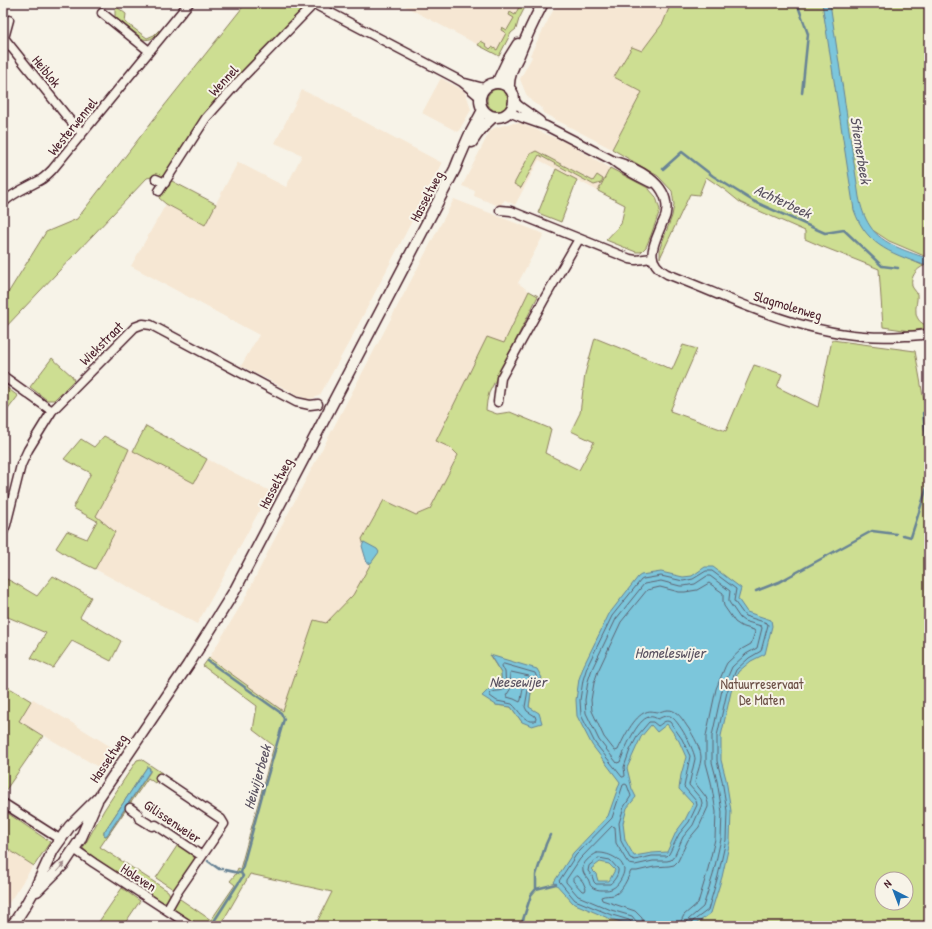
<svg xmlns="http://www.w3.org/2000/svg" width="932" height="929" font-family="'Patrick Hand',sans-serif">
<rect width="100%" height="100%" fill="#f7f3e8"/>
<filter id="ink" filterUnits="userSpaceOnUse"><feTurbulence type="fractalNoise" baseFrequency=".025" numOctaves="2"/><feDisplacementMap in="SourceGraphic" scale="8" xChannelSelector="R" yChannelSelector="G"/><feConvolveMatrix kernelMatrix="1 2 1 2 8 2 1 2 1" color-interpolation-filters="sRGB"/></filter>
<g filter="url(#ink)">
<path fill="#f6e7d3" d="M399,3H526L499,56Z
M557,3H671L663,23L642,52L632,47L615,77L642,92L612,149L543,113L542,108L532,102L526,94L520,79L532,57L530,55Z
M441,78L464,91L468,99L471,110L458,132L422,113Z
M302,90L333,105L442,163L353,335L320,395L314,398L306,399L241,366L259,335L131,266L166,204L205,224L238,162L286,187L302,155L275,143Z
M511,123H520L532,128L569,144L610,168L598,191L539,160L515,205L505,200L499,206L474,196L475,191L462,186L490,131L494,128Z
M454,199L544,234L518,283L529,291L477,399L458,455L430,509L416,515L384,500L362,539L370,565L351,599L326,623L314,620L283,711L209,658L244,600L271,546Z
M129,449L133,451L194,483L207,459L270,491L219,585L197,624L95,569L115,532L96,517L115,481Z
M33,699L113,748L100,768L19,721L31,701Z
M3,846L33,866L3,912Z"/>
<path fill="#cdde92" stroke="#8c7e5e" fill-rule="evenodd" d="M246,3H292L295,5L297,3H299L307,7L243,75L165,174L161,177L156,176L147,178L3,330V301L46,232L77,219L157,115Z
M521,3H527L519,19L516,29L511,33L499,56L478,45L481,41L486,44L485,45L490,49L492,47L497,50L506,33L501,30L502,27L507,30L514,18L509,15L510,12L515,15Z
M671,3H929V258L889,241L874,231L870,237C889,250 904,257 924,266C917,268 910,277 912,286C913,289 916,291 917,294C918,300 915,307 916,313C917,320 922,325 929,325V328L910,331L883,327L879,269L821,246L805,239V231L741,203L725,190L706,177L699,195L690,194L660,258V248L672,216L674,205L672,191L658,176L612,149L642,92L614,77L632,47L642,51L663,23Z
M117,7L126,14L125,22L147,38L154,35L159,30V32C154,37 151,41 143,39L115,17V10Z
M487 100a11 11 0 1 1 22 0a11 11 0 1 1-22 0Z
M536,151L593,181L597,175L603,179L601,183L594,185L539,155L521,188L514,184L530,154Z
M610,168L648,188L656,197L660,210L651,235L646,247L641,252H636L606,240L621,224L625,205L598,191Z
M556,169L577,180L561,222L538,213Z
M170,180L216,204L205,225L166,204L159,198Z
M529,291L538,296L489,393L487,401L486,410L497,414L510,412L551,429L545,453L579,470L594,442L571,431L580,413L585,374L595,338L657,363L672,370L683,345L697,349L670,411L726,431L754,365L782,374L777,387L818,407L832,340L915,351L925,407H929V926H315L332,892L250,874L220,926H197L176,912C172,907 174,904 177,899L179,900L180,899L211,920L235,885L230,881L235,875L238,868L240,869L274,746L253,730L257,706L203,666L209,658L283,711L314,620L326,623L353,595L370,565L362,539L384,500L416,515L430,509L458,455L451,448L436,441L487,337L504,343ZM490,656L512,662L542,678L531,692L529,708L522,722L511,707L496,705L502,687L501,673ZM882,879H906V903H882Z
M52,358L72,376L74,380L54,400H47L30,387Z
M3,385L18,396L3,416Z
M146,426L207,459L194,483L133,451Z
M104,436L129,449L115,481L96,516L115,532L95,569L68,556L56,548L67,531L87,539L97,521L73,508L91,473L64,459L81,439L94,447Z
M53,576L91,597L80,617L121,641L111,661L72,641L53,668L31,658L46,633L3,615V577L20,586L37,596Z
M3,684L31,701L19,721L43,736L3,794Z
M141,759L162,773L155,783L148,778L100,847L168,891L170,895V899C166,902 164,902 159,901L86,852L83,848L104,810L137,760ZM147,767L150,768V772L108,835L106,836L104,835V832Z
M3,810L50,842L34,866L3,846Z
M177,846H183L194,856V858L196,859L178,887L173,889L156,878Z
M122,888L140,901L123,926H96Z"/>
<path fill="#7bc6db" stroke="#678395" fill-rule="evenodd" d="M822,3H830L859,197C861,207 864,217 870,226C882,245 910,252 929,259V267C895,254 867,248 854,210Z
M364,542L377,549L379,552L371,563H367L362,546Z
M705,567H713L741,588L738,599L747,612L771,620L772,626L765,654L751,661L738,672L731,692L721,736V760L726,779L731,811L730,841L722,877L711,913L693,926H634L608,918L573,903L554,882L573,853L608,816L620,782L592,745L577,716L576,700L579,679L584,665L609,614L638,577L641,575L661,572L683,577L692,576ZM667,724L679,741L686,757L681,775L679,789L693,804L685,820L676,832L667,852L652,853L634,856L625,840L623,823L627,808L636,797L632,789L627,768L641,737L651,725L657,732ZM600,862L609,864L615,870L609,881H598L596,874L591,869Z
M490,655L537,669L542,678L531,692L529,707L539,713L542,723L532,726L522,722L511,707L496,705L482,696L490,688L502,687L501,673Z
M147,767H149L150,771L107,835L105,836L104,835V832Z"/>
<g fill="none" stroke-linecap="round" stroke-linejoin="round">
<path stroke="#5e6271" stroke-width="1" d="M504,664L535,673L537,678L528,690L525,707L527,711L535,716L536,719L535,721C524,723 519,710 512,704L497,701L490,696V694C494,689 501,693 506,688L505,672L502,666Z
M511,672L529,676L530,677V679L523,688L521,700L520,702L514,699L507,697L506,696L511,688L510,674Z
M597,853C607,852 623,859 624,870C624,875 618,886 613,888C610,890 607,890 604,890C600,890 596,890 592,887C589,885 590,882 588,879C586,876 584,875 583,871C581,863 591,856 597,853Z
M599,858L610,860L618,869C619,874 614,881 610,884H596L594,882L592,876L588,871L589,866Z
M576,876H578L583,882L586,889L585,891H582L573,881V879Z
M632,926V923L629,920L609,914L575,900L560,882L559,881L576,855L612,818L623,785L625,784L627,785L631,796L624,807L619,823L621,841L630,858L635,860L652,856H667L669,854L679,834L689,822L697,805L696,801L684,787L690,756L682,739L670,722C665,719 662,724 658,726L653,722H649L638,735L630,750L624,767L625,776L623,777H622L595,743L581,715L580,700L583,680L587,667L612,616L641,580L643,579L661,576L683,581L693,579L706,571H712L736,589L734,601L745,616L767,623L768,625L761,651L749,658L736,670L727,692L717,736V761L722,780L727,811L726,840L718,876L708,910L693,921L691,926
M637,926L636,921L632,916L611,910L578,896L566,882V880L580,859L612,826L615,827L616,843L626,860L629,864L635,865L653,861H667L671,860L675,855L683,837L693,825L701,807L702,803L701,799L689,785L695,759C695,751 678,719 670,716C666,715 662,717 658,719C655,718 653,716 649,717C637,719 624,751 620,762L617,763L599,740L586,713L585,700L588,681L592,669L616,619L644,584L661,581L680,586H684L695,584L707,576H710L730,591L729,599V602L740,618L744,621L761,626L762,628L757,648L746,654L732,667L722,690L712,736V762L717,781L722,812L721,839L713,875L703,907L689,919L687,922L686,926
M643,926L642,918L635,911L602,900L601,897C605,895 610,896 614,895C623,891 627,879 631,871H637L654,867L669,866L674,865L678,861L688,840L699,827L708,807V803L706,797L695,783C696,775 701,765 701,757C701,749 693,735 689,729C683,721 678,709 667,710C664,710 661,712 658,712C654,712 651,710 646,712C634,716 623,739 618,750L615,751L604,737L592,711L591,700L594,683L598,671L621,622L647,590L660,587L679,592H685L697,590L709,583L723,593V601L724,606L735,622L741,626L754,630L755,632L751,644L742,649L727,663L725,667L716,689L706,736V763L711,782L716,812L715,839L707,873L698,903L684,915L681,921L680,926"/>
<path stroke="#678395" stroke-width="2.5" d="M797,3L808,34L802,93
M663,169L682,152L713,176L753,201L825,233L844,230L882,266L898,268
M923,413L929,461
M903,535L911,537L928,484L929,465
M756,591L779,582L872,531L896,534
M208,661L281,713L284,719L263,792L241,873L243,876L211,926
M208,861L219,869H222
M225,870L239,873
M536,889V875L546,844L550,835
M521,926L531,895L536,889L556,884"/>
<g stroke="#4a1f2b" stroke-width="11">
<path id="minor" d="M312,3L455,78L462,82L480,97
M102,13L149,51
M9,20L4,38L68,118L82,133
M465,83L484,88
M514,101L519,106L540,121
M509,112L523,118L546,126L612,160C624,170 637,176 651,183
M612,160C636,167 671,183 666,213C666,217 663,221 662,224C654,244 643,261 667,274C710,290 752,311 796,323C830,333 869,339 905,336C913,336 921,335 929,334
M156,179L165,183
M159,191L206,118L239,81L310,8L313,3
M3,203C13,192 29,187 42,179C46,176 49,173 52,170L189,3
M500,210L511,211L630,259L636,260L652,258
M3,376L52,411
M498,402L501,378L546,296L579,239
M3,532L6,525L21,465L28,450L52,411L135,327L143,324L151,325L296,402L310,405L318,404
M160,778L221,819L224,824L176,894L167,910
M3,803L61,840
M130,808L138,814L139,818L152,826L156,825L202,856
M74,849L94,863L191,926"/>
</g>
<g stroke="#4a1f2b" stroke-width="13">
<path id="major" d="M480 100a17 17 0 1 1 34 0a17 17 0 1 1-34 0Z
M497,83L508,60L518,44
M509,88C508,76 514,65 519,55C526,37 534,20 543,3
M472,142C478,132 485,124 493,117
M37,891L64,864L80,840L97,801
M12,926L25,906L36,887L53,850L70,826L99,797L188,665L235,590L455,169L459,159L469,136L483,110"/>
</g>
<use href="#minor" stroke="#f7f3e8" stroke-width="8"/>
<use href="#major" stroke="#f7f3e8" stroke-width="10"/>
</g>
<defs><path id="oneway-solid" d="M-6-.8H1V-3.2L6.5 0L1 3.2V.8H-6Z"/></defs>
<use fill="#a0898a" href="#oneway-solid" transform="translate(61 867) rotate(-48)"/>
</g>
<g text-anchor="middle" dominant-baseline="central" stroke-width="4" stroke-linejoin="round" paint-order="stroke">
<g font-size="14" fill="#4a1f2b" stroke="#f7f3e8">
<text transform="translate(47 71) rotate(51)">Heiblok</text>
<text transform="translate(223 80) rotate(-47)">Wennel</text>
<text transform="translate(72 126) rotate(-51)">Westerwennel</text>
<text transform="translate(426 196) rotate(-62)">Hasseltweg</text>
<text transform="translate(788 305) rotate(17)">Slagmolenweg</text>
<text transform="translate(101 343) rotate(-45)">Wiekstraat</text>
<text transform="translate(275 483) rotate(-62)">Hasseltweg</text>
<text transform="translate(108 758) rotate(-56)">Hasseltweg</text>
<text transform="translate(173 821) rotate(34)">Gilissenweier</text>
<text transform="translate(139 877) rotate(33)">Holeven</text>
</g>
<g font-size="14" fill="#6b4f45" stroke="#f7f3e8">
<text x="762" y="683">Natuurreservaat<tspan x="762" dy="16">De Maten</tspan></text>
</g>
<g font-size="15" font-style="italic" fill="#595160" stroke="#f7f3e8">
<text transform="translate(861 150) rotate(81)">Stiemerbeek</text>
<text transform="translate(783 201) rotate(25)">Achterbeek</text>
<text x="670" y="652">Homeleswijer</text>
<text x="518" y="681">Neesewijer</text>
<text transform="translate(257 777) rotate(-74)">Heiwijerbeek</text>
</g>
</g>
<rect width="932" height="929" fill="none" stroke="#f7f3e8" stroke-width="16"/>
<rect x="8" y="8" width="916" height="913" fill="none" stroke="#4a1f2b" stroke-width="1.5" filter="url(#ink)"/>
<g transform="translate(894 891) rotate(318)"><circle r="19" fill="#f7f3e8" stroke="#b29e9c"/>
<path d="M0-3L7 15L0 10L-7 15Z" fill="#1f6fb2"/>
<text y="-6" font-size="11" font-weight="bold" text-anchor="middle" fill="#4a1f2b">N</text>
</g>
</svg>
